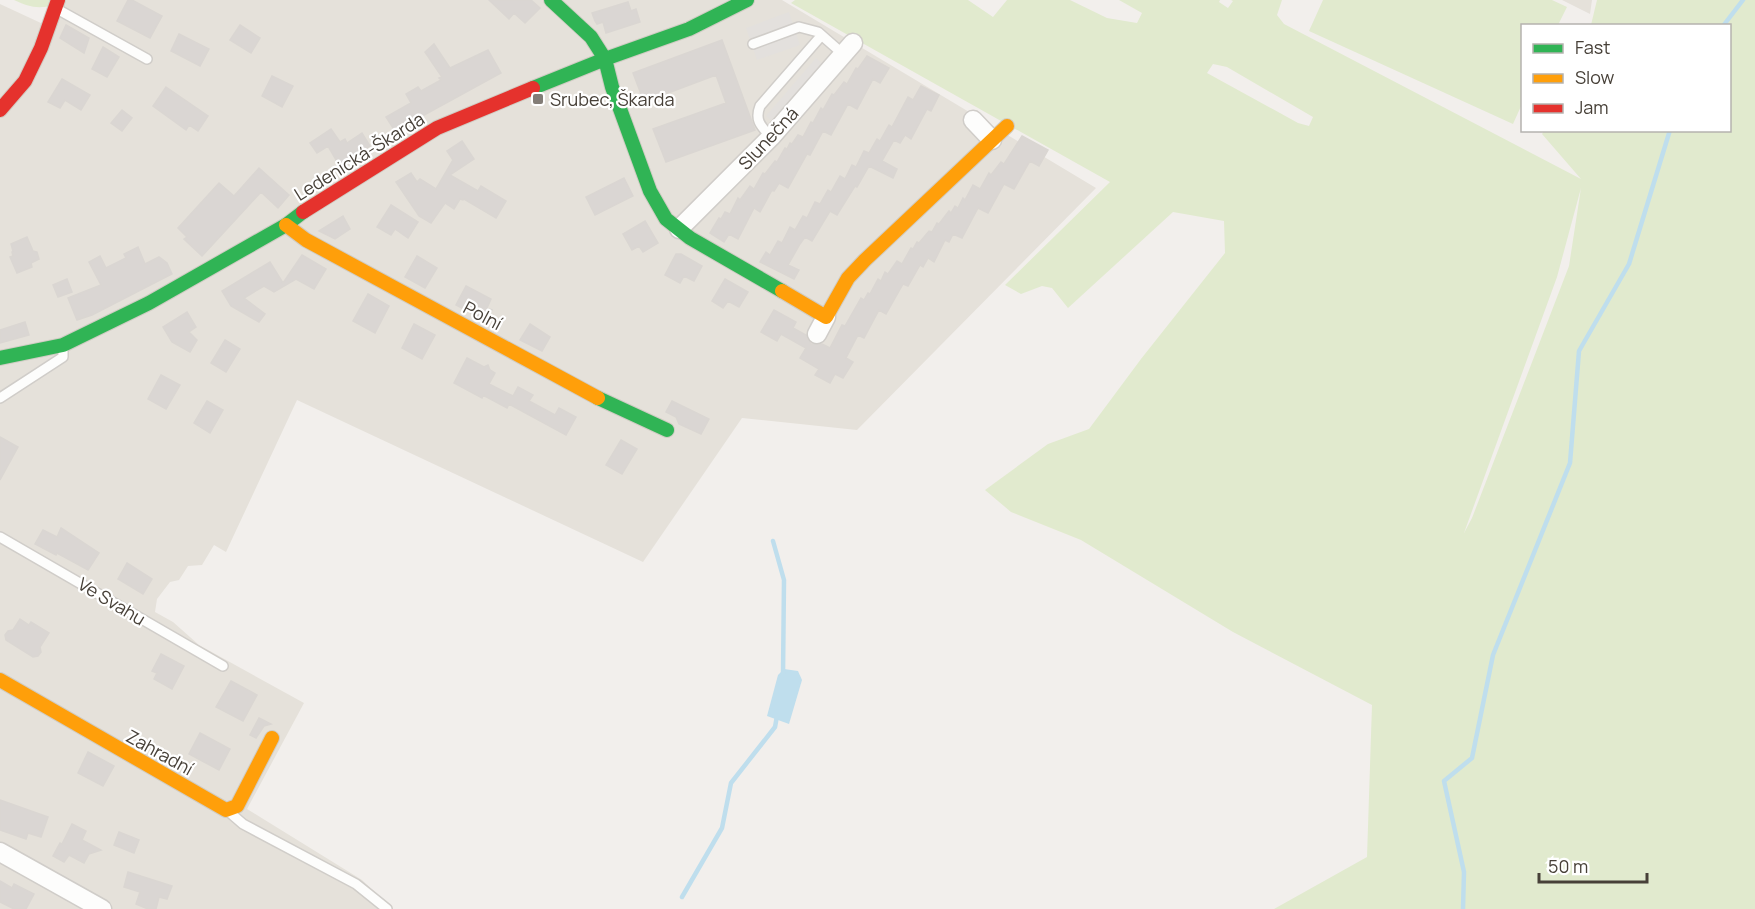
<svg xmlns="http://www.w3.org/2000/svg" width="1755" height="909" font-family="Manrope,sans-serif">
<rect width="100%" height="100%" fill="#f2efec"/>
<path fill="#e5e1da" d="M52,0H782L1096,188L857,430L742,418L643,562L297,400L226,552L214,545L202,565L188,566L179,580L170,582L157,599L155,612L173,622L199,645L304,703L247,809L362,880L393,909H0V4L43,24Z
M1562,0H1592L1590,14Z"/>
<path fill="#e1eace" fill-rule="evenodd" d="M14,0H51L50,6C36,9 27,6 14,0Z
M795,0H968L993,17L1007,0H1070L1107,18L1137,23L1142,13L1119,0H1220L1219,2L1228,8L1233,1L1231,0H1282L1277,15L1284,24L1581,179L1542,134L1544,131L1730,130V26L1591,25L1597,0H1755V909H1274L1367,857L1372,705L1233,632L1081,540L1011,512L985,490L1048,444L1089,429L1141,359L1225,253L1224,221L1173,212L1068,308L1052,288L1042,286L1021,294L1005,285L1110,182L791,3ZM1213,64L1227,67L1313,117L1309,126L1298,123L1207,73ZM1581,188L1569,266L1472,518L1464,533L1557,277Z
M1323,0H1552L1567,7L1558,25L1522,26V104L1513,124L1309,31Z"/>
<path fill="#e3e0dd" d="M789,12L800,45L757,60L746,28Z
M816,58L825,66L775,124L766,116Z"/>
<path fill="#bfdeed" d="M784,669L798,671L802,680L789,724L767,716L778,675Z"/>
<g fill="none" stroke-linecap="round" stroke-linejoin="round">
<path stroke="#bfdeed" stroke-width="4.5" d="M1723,26L1743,0
M773,541L784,580L783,675
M682,897L722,828L731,783L775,727L777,716
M1463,909L1464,872L1444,781L1472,758L1493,655L1570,463L1579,351L1629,264L1670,130"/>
</g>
<path fill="#dad6d3" stroke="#dad6d2" stroke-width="1.5" d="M128,0H132L162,16L150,38L117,21Z
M489,0H531L540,8L525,23L514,13L509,19Z
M628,2L631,11L636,9L640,22L606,33L603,22L597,24L595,21L592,13Z
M66,25L89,38L84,53L60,38Z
M240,25L260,38L251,53L230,40Z
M179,34L209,49L200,66L171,51Z
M722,40L755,130L666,162L653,129L726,103L716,75L644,102L633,73Z
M434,44L450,68L488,50L501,73L395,131L386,117L411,103L406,94L418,87L421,91L441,80L439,78L442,77L425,52Z
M103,47L119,57L107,77L92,69Z
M867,56L889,68L880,83L873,79L857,109L848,104L831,135L823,131L810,155L807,154L788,188L779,183L774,191L772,190L760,212L754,208L738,239L729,234L724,242L710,233L719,218L721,219L725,212L730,214L738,198L740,200L750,186L754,189L763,173L765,174L775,161L777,162L785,148L787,149L790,143L792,144L798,135L803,137L811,122L813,123L821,108L823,110L832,94L834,95L844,82L847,84L856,68L858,69Z
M272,76L293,86L282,107L262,96Z
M62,79L90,95L81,110L65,100L60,108L48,102Z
M921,86L939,95L931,111L927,109L911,139L905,135L900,143L894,140L882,161L897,169L893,178L869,166L857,187L855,186L837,215L830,211L812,241L805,237L800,244L788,265L799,270L794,279L760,262L766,252L770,255L778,241L782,243L790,227L795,230L803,216L807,218L815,202L820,204L828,190L831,192L840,176L845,179L852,165L856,167L864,151L869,153L877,139L880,141L889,125L892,127L908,97L913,100Z
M166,87L208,116L198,131L189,125L186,130L153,106Z
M122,110L132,118L122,131L111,123Z
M331,129L340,142L345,139L347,143L362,133L370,146L339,165L328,146L317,153L310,143Z
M1022,136L1048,150L1039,166L1030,161L1014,189L1004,184L988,213L978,208L962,238L953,234L949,242L945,240L934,262L928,258L923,267L920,265L908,286L903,284L886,314L879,310L864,338L858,335L846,358L853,362L843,378L835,374L830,383L815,375L819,369L800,358L806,348L781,334L777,341L761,332L774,310L796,322L793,328L806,335L811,344H822L830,348L842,325L845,326L861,298L864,300L868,293L870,294L878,279L881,281L885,272L888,274L897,261L902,264L911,248L913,249L917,242L919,243L929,231L932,232L937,223L939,224L949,211L951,213L955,206L958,208L963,198L965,200L973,185L980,189L989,173L991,175L1001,162L1004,164Z
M462,141L474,159L450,175L478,191L481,186L506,201L496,218L464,199L463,200L460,199L454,209L445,203L431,223L419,216L396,182L411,173L417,182L420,179L436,189L453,160L447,151Z
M259,168L289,195L278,208L261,192L202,256L184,239L187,237L178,228L219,183L234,196Z
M624,178L633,196L595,215L586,197Z
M391,205L418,222L408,238L395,229L391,235L377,227Z
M343,216L350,229L335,239L319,231Z
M645,221L658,243L643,252L639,246L632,250L623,234Z
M27,237L33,251L37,252L39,259L31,263L32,267L17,273L10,257L13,256L12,252L13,251L11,244Z
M138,247L145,264L159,257L167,263L172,274L92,315L77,320L68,298L101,285L89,262L100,256L106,268L126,258L124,254Z
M676,254H681L702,266L694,281L684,276L680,283L665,275Z
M302,255L326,269L314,289L296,279L274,292L264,286L244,298L265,314L259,322L231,306L222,291L270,262L283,283Z
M417,256L437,268L425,288L405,277Z
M67,279L72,292L58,297L53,285Z
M725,279L748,292L739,307L728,301L723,308L712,301Z
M466,286L491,299L487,308L492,310L486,321L456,305Z
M368,294L389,306L375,333L353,321Z
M187,312L196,327L189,332L197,340L190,352L172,342L163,327Z
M25,322L29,335L0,343V330Z
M414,324L435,335L422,359L402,348Z
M530,324L550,337L542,351L520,340Z
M225,340L240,349L226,372L211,363Z
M467,358L484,367L488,365L490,370L495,373L489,384L513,396L518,387L533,395L529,401L555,415L559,408L576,417L566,435L509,404L507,408L483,395L482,398L454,383Z
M161,375L180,385L166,409L148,399Z
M207,401L223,410L210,433L194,423Z
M672,401L709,419L701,434L679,424L676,417L666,412Z
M0,437L18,447L0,480Z
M621,440L637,449L622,474L606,465Z
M61,528L99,553L88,570L57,553L56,555L35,544L43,530L57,537Z
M127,563L152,579L143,594L118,579Z
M20,619L29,625L31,622L49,633L40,647L41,652L38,656L33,657L6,640L5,635L8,631L13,630Z
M161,654L184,666L172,689L154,679L157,673L152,671Z
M231,681L257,695L243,721L216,707Z
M259,718L271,724L264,726L256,738L250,735Z
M200,733L230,749L219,770L189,754Z
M88,752L114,766L103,786L78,773Z
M0,800L48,817L41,837L28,833L26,839L0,830Z
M72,824L86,831L82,840L101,850L89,854L84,863L69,855L64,862L53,856L60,843L62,844Z
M119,832L139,840L134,853L114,845Z
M128,872L172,886L167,899L159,897L156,909H148L136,904L140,892L124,887Z
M0,881L12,888L14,884L34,894L26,909H14L0,902Z"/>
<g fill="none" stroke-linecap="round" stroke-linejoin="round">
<g stroke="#d0cdc9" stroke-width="12">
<path id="lane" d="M57,9L147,59
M753,44L799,27L818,32L843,54
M771,137C762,127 754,121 760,106L821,36
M0,398L63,357V347
M0,537L223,666
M228,811L243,824L356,884L387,909"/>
</g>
<g stroke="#d0cdc9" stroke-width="21">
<path id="street" d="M973,120L992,140
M679,229L771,137L853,43
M817,334L826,317
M0,852L102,909"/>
</g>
<g stroke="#d0ccc3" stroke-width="16">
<path id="fast" d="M551,0L591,37L605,59L612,87L650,191L666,219L690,238L782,291
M533,88L605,59L689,29L747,0
M0,358L63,345L149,303L286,225L303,212
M598,398L667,430"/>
</g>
<g stroke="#d0ccc3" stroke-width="16">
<path id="slow" d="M286,225L306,240L598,398
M782,291L826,317L848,278L865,260L1007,126
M0,680L226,810L237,806L272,738"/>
</g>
<g stroke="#d0ccc3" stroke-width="16">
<path id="jam" d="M0,110L25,81L41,48L58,0
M303,212L437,128L533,88"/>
</g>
<use href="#lane" stroke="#fdfdfc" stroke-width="9"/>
<use href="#street" stroke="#fdfdfc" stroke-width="18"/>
<use href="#fast" stroke="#30b455" stroke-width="14"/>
<use href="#slow" stroke="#ff9f0a" stroke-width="14"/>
<use href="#jam" stroke="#e5322d" stroke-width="14"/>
</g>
<rect fill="#837d77" stroke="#fff" stroke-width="2" x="532" y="93" width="12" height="12" rx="3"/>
<g text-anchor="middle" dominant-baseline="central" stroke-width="4.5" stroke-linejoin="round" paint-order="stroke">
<g font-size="18" fill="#474038" stroke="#fff" text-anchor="start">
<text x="550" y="99">Srubec, Škarda</text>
</g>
<g font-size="18" fill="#474038" stroke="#fff">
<text transform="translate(768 138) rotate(-47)">Slunečná</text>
<text transform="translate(359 156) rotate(-32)">Ledenická-Škarda</text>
<text transform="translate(483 315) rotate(28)">Polní</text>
<text transform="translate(112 601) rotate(31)">Ve Svahu</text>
<text transform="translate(160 752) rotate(29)">Zahradní</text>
</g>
</g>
<rect x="1521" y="24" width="210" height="108" fill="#ffffff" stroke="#b5b3af" stroke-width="1.5"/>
<rect x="1533" y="44" width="30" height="9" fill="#30b455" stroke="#b5b3af" stroke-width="1.5"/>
<text x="1575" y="54" font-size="18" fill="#474038">Fast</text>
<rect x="1533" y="74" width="30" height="9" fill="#ff9f0a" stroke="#b5b3af" stroke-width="1.5"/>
<text x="1575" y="84" font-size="18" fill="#474038">Slow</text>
<rect x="1533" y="104" width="30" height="9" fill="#e5322d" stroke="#b5b3af" stroke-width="1.5"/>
<text x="1575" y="114" font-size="18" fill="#474038">Jam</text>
<path d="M1539 873v9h108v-9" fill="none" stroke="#474038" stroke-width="3"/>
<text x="1548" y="873" font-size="18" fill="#474038" stroke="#ffffff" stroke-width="4.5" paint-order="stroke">50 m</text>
</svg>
